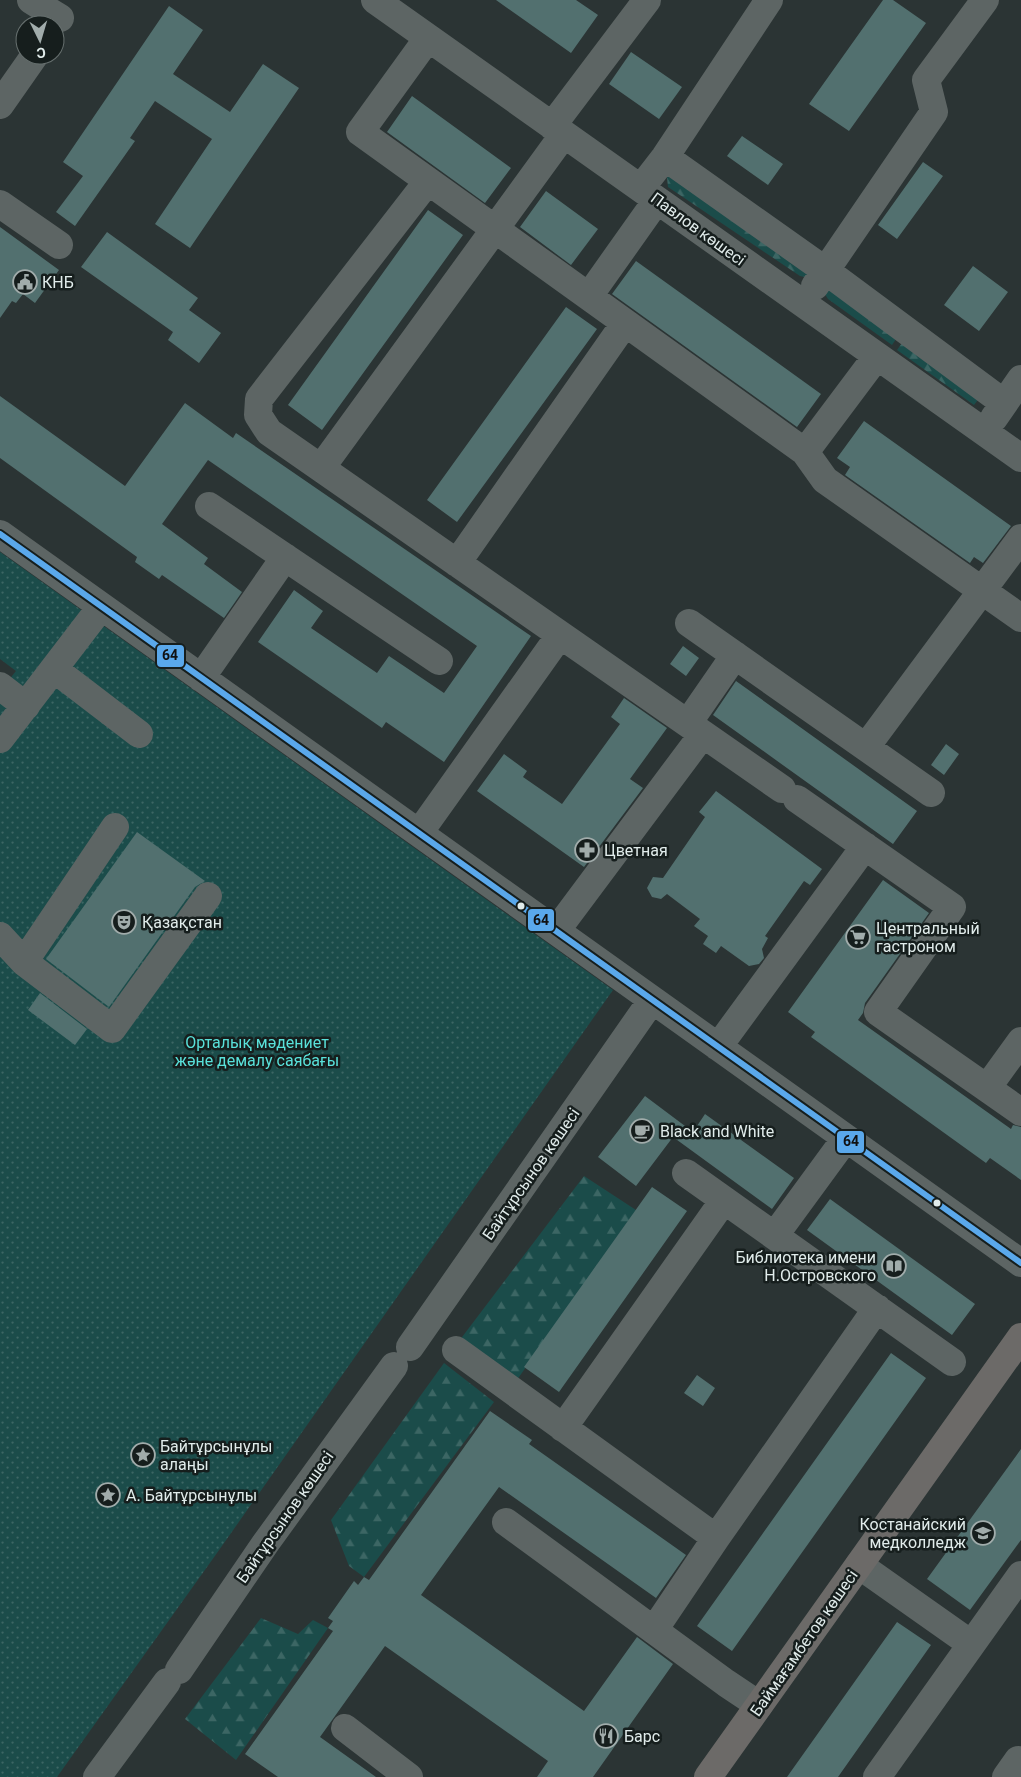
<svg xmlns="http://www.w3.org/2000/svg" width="1021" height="1777" font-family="Roboto,sans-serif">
<defs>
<pattern id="grass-dots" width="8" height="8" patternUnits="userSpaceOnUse" patternTransform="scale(1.25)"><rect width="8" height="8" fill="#1b4c4a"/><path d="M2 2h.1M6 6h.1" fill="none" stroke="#3c6664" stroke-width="1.8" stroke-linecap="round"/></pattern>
<pattern id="forest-firs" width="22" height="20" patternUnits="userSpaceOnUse" patternTransform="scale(1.25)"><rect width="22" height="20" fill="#1b4c4a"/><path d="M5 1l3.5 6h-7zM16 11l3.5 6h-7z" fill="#3c6664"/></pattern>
</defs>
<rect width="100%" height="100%" fill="#2b3434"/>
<path fill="url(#grass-dots)" d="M0,552L613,990L217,1553L57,1777H0V691L16,671L0,659Z"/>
<path fill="url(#forest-firs)" d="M671,168L815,272L809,278L800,276L668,187L667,178Z
M824,284L900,333L892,345L828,299L823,291Z
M907,336L983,393L974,405L897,350Z
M584,1176L636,1210L512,1387L453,1349Z
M444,1363L494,1402L364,1577L349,1566L331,1520Z
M261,1618L298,1634L313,1620L328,1628L236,1760L185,1719Z"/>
<path fill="#52706f" d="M496,0H576L598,15L571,53Z
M883,0H893L926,23L849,131L809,104Z
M169,6L203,30L173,74L230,112L263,64L299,88L190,248L155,224L212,139L155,101L130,138L135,141L75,226L56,212L83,176L63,162Z
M631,52L682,87L659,119L609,84Z
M412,96L511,168L485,203L387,132Z
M742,136L783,164L768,185L727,156Z
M923,162L943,176L897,239L878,225Z
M546,191L598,229L571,265L520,227Z
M428,210L463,235L322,430L288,405Z
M0,227L59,270L35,303L23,294L16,303L12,301L0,318Z
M107,232L198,298L189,310L221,333L199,363L168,340L173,332L81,267Z
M636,261L821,394L797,427L612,294Z
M973,266L1008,292L979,331L944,305Z
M566,307L597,329L457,522L427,500Z
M0,396L125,486L185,403L233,438L236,433L531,636L444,762L386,722L382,728L258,642L294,590L323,611L311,628L377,673L389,656L444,693L477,646L208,460L162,524L208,558L204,564L242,592L224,618L162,575L159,579L135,562L137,557L0,458Z
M864,421L1011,526L983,563L974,557L970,563L845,475L850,467L837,458Z
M683,646L699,658L686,676L670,664Z
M736,681L917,811L893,844L713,715Z
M624,698L667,728L630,779L643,788L584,867L477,791L504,754L527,771L523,777L562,804L620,724L611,717Z
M946,744L959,754L944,775L931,765Z
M716,791L822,869L810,885L804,881L765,936L768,938L762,949L764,958L759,964L749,966L721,946L716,953L703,944L708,936L694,926L700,919L667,894L661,899L652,897L647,888L653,877L663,878L705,817L699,812Z
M137,832L205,881L195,887L109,1007L46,959Z
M883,880L929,913L865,1003L863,1013L858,1020L1011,1129L1013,1125L1021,1127V1180L990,1158L986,1163L811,1037L815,1032L788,1012Z
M40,993L87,1029L75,1045L28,1010Z
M645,1096L693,1132L705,1114L794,1178L772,1209L673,1137L636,1186L598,1157Z
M652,1187L687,1211L559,1392L524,1367Z
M830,1199L975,1304L952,1335L807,1230Z
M891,1353L926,1378L732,1651L697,1626Z
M697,1375L715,1388L703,1406L684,1393Z
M490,1411L532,1440L529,1444L686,1555L656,1598L499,1487L421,1595L584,1711L637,1637L673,1664L593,1777H537L548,1761L385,1646L320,1737L376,1777H278L245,1754L333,1631L328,1628L333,1621L328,1618L354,1581L358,1585L364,1577L369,1580Z
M1021,1449V1540L970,1610L927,1579Z
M897,1622L931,1645L838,1777H787Z"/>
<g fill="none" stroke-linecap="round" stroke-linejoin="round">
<path stroke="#5d6564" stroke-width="28" d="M31,0L60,18
M375,0L1021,458
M428,38L360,132L805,452L825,480L1021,618
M0,105L35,55
M552,126L647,0
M665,157L826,271L1004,403
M428,181L259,399L258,415L269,432L782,789
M641,188L665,157L769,0
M0,204L59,245
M815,286L934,112L926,80L985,0
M589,296L657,200
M994,418L1021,379
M805,452L877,356
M321,468L564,134
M209,506L439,661
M0,534L1021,1263
M457,563L625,323
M689,623L931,793
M54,669L139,734
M201,678L285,557
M0,686L26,706
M688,723L735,655
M0,739L101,607
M866,747L1021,538
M797,799L952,907L878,1012L1021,1112
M419,833L560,635
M556,931L703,734
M0,936L24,962L112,1029L208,896
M24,962L115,827
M718,1047L865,846
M987,1088L1021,1041
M686,1173L952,1362
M775,1235L846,1138
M410,1347L652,1000
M456,1350L716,1538
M563,1428L724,1200
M506,1522L726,1683L759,1705
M859,1565L971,1644
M654,1630L716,1538L877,1308
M179,1670L265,1544L394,1366
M345,1728L409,1777
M97,1777L167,1682
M877,1777L1021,1575
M1006,1777L1018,1760"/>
<path stroke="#6c6a68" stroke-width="28" d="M708,1777L1021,1337"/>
<g stroke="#161e1d" stroke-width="10">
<path id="bus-1" d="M0,534L1021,1263"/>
</g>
<use href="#bus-1" stroke="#5aa8eb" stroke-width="6"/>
</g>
<defs>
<g id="civic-ring" transform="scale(1.25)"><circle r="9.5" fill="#161e1d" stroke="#a1acab" stroke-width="1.5"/><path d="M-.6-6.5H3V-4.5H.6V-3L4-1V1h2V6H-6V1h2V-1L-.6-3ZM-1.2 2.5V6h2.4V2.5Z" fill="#a1acab"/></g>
<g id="pharmacy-ring" transform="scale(1.25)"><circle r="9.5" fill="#161e1d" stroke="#a1acab" stroke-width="1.5"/><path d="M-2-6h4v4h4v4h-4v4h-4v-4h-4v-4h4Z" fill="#a1acab"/></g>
<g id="theatre-ring" transform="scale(1.25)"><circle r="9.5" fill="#161e1d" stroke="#a1acab" stroke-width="1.5"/><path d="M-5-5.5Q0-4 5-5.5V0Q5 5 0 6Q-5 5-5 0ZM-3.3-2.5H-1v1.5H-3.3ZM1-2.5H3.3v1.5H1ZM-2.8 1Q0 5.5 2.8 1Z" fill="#a1acab"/></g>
<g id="supermarket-ring" transform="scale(1.25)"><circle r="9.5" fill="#161e1d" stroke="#a1acab" stroke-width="1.5"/><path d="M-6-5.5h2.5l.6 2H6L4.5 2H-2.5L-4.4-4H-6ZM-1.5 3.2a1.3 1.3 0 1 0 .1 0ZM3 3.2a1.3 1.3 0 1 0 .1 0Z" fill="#a1acab"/></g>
<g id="cafe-ring" transform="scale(1.25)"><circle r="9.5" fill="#161e1d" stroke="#a1acab" stroke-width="1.5"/><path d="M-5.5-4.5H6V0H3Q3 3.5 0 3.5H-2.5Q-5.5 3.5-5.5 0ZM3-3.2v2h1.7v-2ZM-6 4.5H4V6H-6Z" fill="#a1acab"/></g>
<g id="library-ring" transform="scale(1.25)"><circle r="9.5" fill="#161e1d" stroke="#a1acab" stroke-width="1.5"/><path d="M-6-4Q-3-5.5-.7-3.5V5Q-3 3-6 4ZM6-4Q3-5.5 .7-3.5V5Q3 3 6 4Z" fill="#a1acab"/></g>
<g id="sight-ring" transform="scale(1.25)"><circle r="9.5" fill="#161e1d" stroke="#a1acab" stroke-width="1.5"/><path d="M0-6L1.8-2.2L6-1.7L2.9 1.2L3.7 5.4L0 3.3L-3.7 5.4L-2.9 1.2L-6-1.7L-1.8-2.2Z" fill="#a1acab"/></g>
<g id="university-ring" transform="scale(1.25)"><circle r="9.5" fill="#161e1d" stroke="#a1acab" stroke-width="1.5"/><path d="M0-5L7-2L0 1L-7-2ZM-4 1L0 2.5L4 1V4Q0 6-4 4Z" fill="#a1acab"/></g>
<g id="restaurant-ring" transform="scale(1.25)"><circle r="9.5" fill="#161e1d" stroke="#a1acab" stroke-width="1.5"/><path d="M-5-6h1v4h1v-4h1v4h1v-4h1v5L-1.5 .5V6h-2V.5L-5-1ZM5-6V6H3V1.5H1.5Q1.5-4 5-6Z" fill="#a1acab"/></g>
</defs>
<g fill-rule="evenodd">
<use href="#civic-ring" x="25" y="282"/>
<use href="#pharmacy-ring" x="587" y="850"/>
<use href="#theatre-ring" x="124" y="922"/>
<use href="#supermarket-ring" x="858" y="937"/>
<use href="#cafe-ring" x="642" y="1131"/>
<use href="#library-ring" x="894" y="1266"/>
<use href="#sight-ring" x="143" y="1455"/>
<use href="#sight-ring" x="108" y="1495"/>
<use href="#university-ring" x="983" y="1533"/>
<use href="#restaurant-ring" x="606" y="1736"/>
</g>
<g fill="#e1eceb" stroke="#161e1d" stroke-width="2">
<circle cx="521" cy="906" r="4.5"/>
<circle cx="937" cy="1203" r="4.5"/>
</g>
<g text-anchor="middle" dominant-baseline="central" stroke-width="5" stroke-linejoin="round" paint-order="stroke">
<g font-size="16" fill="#e1eceb" stroke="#161e1d">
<text transform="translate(698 229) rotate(36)">Павлов көшесі</text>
<text transform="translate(531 1174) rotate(-55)">Байтұрсынов көшесі</text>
<text transform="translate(285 1517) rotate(-55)">Байтұрсынов көшесі</text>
<text transform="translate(804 1643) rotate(-55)">Баймағамбетов көшесі</text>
</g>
<g font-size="16" fill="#e1eceb" stroke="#161e1d" text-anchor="start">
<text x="42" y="282">КНБ</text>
<text x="604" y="850">Цветная</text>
<text x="142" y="922">Қазақстан</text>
<text x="876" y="928">Центральный<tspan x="876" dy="18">гастроном</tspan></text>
<text x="660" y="1131">Black and White</text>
<text x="876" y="1257" text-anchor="end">Библиотека имени<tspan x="876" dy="18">Н.Островского</tspan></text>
<text x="160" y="1446">Байтұрсынұлы<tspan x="160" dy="18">алаңы</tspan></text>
<text x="126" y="1495">А. Байтұрсынұлы</text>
<text x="966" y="1524" text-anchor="end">Костанайский<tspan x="966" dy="18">медколледж</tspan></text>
<text x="624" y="1736">Барс</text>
</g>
<g font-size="16" fill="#59e1da" stroke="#161e1d">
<text x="257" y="1042">Орталық мәдениет<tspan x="257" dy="18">және демалу саябағы</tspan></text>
</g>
</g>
<g stroke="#161e1d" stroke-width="2">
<rect x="156" y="644" width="29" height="24" rx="5" fill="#5aa8eb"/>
<rect x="527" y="908" width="28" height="24" rx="5" fill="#5aa8eb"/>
<rect x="836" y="1130" width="29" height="24" rx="5" fill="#5aa8eb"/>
</g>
<g font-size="14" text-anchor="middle" font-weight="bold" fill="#111">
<text x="170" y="660">64</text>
<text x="541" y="925">64</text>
<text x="851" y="1146">64</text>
</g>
<g transform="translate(40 40) rotate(175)"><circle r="24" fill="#161e1d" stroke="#67706f"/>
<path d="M0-4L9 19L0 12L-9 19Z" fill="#a1acab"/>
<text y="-8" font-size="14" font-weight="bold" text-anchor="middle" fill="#e1eceb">С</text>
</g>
</svg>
